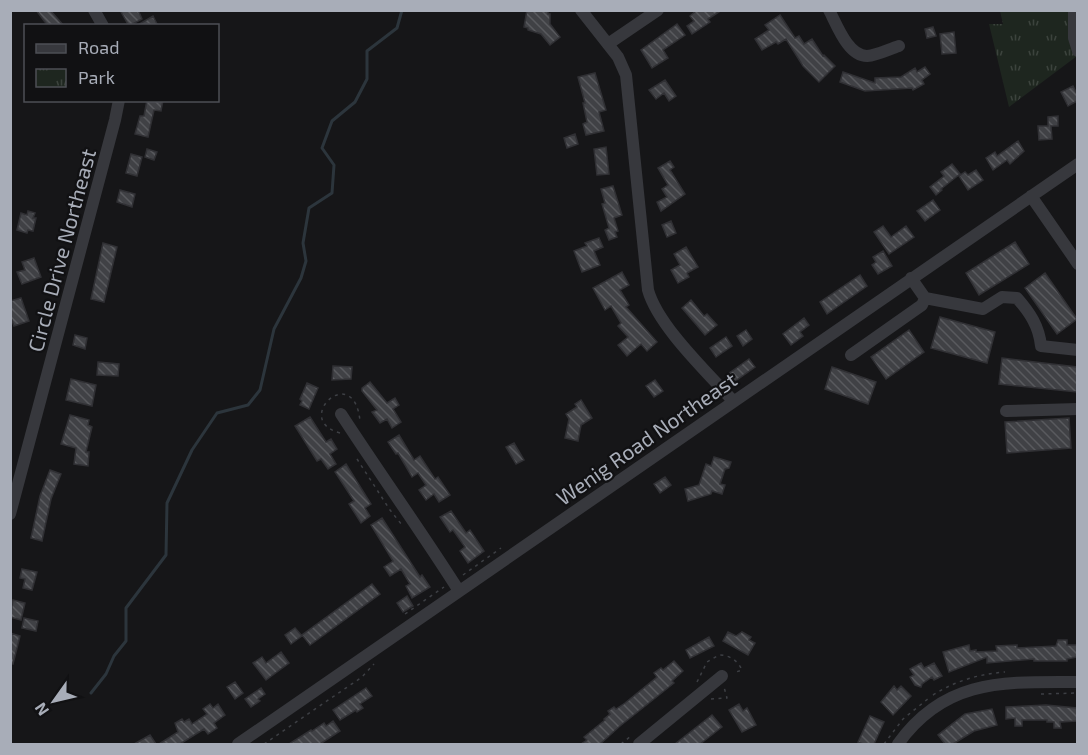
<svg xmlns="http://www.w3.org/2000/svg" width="1088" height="755" font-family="'Exo 2',sans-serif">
<defs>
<pattern id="park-tufts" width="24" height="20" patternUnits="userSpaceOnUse" patternTransform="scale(1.5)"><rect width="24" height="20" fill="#1e261f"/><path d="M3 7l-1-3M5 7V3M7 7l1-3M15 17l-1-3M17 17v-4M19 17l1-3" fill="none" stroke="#3c433d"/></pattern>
<pattern id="building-back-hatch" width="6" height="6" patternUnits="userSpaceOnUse" patternTransform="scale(1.5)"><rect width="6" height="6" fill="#404145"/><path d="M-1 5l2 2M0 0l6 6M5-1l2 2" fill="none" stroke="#595a5e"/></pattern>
</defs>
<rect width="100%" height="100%" fill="#161618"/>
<path fill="url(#park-tufts)" d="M1000,11H1077V56L1009,107L989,24H1003Z"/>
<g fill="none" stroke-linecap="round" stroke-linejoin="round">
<path stroke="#2c353c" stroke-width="3" d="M91,693L106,674L114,656L126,641V608L166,555L167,503L192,450L217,413L248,405L260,390L274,329L301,278L306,261L303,243L309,208L332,193L334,165L322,148L332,121L355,102L367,79V51L397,28L402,10"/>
</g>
<path fill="url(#building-back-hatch)" stroke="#303034" stroke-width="1.5" d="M36,10H50L64,26H48Z
M120,10H138L142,19L129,26Z
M527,10H548V14H550V24L560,37L550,45L541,34L528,30V28L524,27Z
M697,10H722L708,19L710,22L692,34L687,26L694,21L690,16Z
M780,15L795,38L799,36L804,44L812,39L823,56L824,55L835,66L819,82L803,66L786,39L778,44L776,42L762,50L755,39L769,30L765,25Z
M153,16L158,26H136Z
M677,24L685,35L663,50L668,58L652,68L641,50Z
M933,27L936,36L927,38L925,29Z
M954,32L956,53L942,54L940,34Z
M925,67L930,74L922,80L924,84L913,90L912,88L865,91L840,82L843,72L875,83V78L901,77L915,68L917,72Z
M595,73L606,110L599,112L604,131L586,135L583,124L587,122L583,103H585L578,77Z
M665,80L676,96L669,101L664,93L656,99L649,90Z
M1073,86L1077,94V101L1068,106L1061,92Z
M147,100H163L161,111L154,110L148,137L135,134L140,116H144Z
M1058,116V126H1051L1052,139L1039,140L1038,126H1048V117Z
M575,134L578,144L567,148L564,138Z
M1018,141L1024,151L1010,164L1007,160L993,170L986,158L995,152L997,156Z
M606,147L609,174L597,175L594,149Z
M147,149L157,152L154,160L145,157Z
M131,154L142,157L137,176L126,173Z
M670,161L674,167L670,170L685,194L661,211L657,202L667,197L662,189L668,185L658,168Z
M952,164L960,174L941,189L942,190L936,195L930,187L944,176L941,172Z
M976,170L983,180L968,190L959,176L965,172L968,175Z
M613,186L622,215L614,218L618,231L615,232L617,237L609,240L605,230L609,228L602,204L605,203L601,189Z
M120,190L135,194L132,207L117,202Z
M933,200L940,210L925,221L917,211Z
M28,211L35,213L33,218H36L33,231L28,230L27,233L17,230L21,213L27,215Z
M671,221L676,233L667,237L662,225Z
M883,226L891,237L906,226L914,237L889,254L874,232Z
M599,238L603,247L594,251L600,265L582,272L574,251L587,246L585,243Z
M1015,242L1029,264L979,295L966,273Z
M103,243L117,247L104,302L91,299Z
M686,247L698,267L687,273L689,277L678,283L671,270L680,265L674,254Z
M883,251L892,266L878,274L872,265L876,262L873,257Z
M34,258L41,277L22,284L17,272L25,270L22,262Z
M622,272L629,285L620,290L629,305L626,307L657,342L647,351L641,344L627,356L618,345L628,337L618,326L621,323L611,306L605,310L593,288Z
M1045,273L1077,319L1057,334L1025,288Z
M860,275L867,286L827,314L820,302Z
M21,298L29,321L14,326L10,315V301Z
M691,300L704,316L707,314L717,325L705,335L682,308Z
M940,317L995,332L987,363L931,348Z
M804,318L809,325L800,332L803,336L791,345L783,334Z
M746,330L752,339L743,346L737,336Z
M909,330L924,352L886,379L871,357Z
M75,335L87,338L85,349L73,345Z
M726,337L732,346L716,357L710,348Z
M1002,358L1077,367V392L999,384Z
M749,359L755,367L734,382L728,374Z
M98,362L119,364L118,376L97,375Z
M333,366L352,367L351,379L332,380Z
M832,367L876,382L868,404L825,389Z
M71,379L96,385L92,406L66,400Z
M655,380L663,391L654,397L646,386Z
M370,382L387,403L395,398L399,405L393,409L401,422L392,428L387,419L380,423L372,412L377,410L362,391V388Z
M307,383L318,388L309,409L300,405L302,401L300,399Z
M581,400L592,418L581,425L578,441L565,438L569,419L566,414L577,407L575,404Z
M70,415L89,420L88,425L92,427L86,452H89L88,466L74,464L76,448L61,444Z
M310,417L326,442L331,439L337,449L330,454L336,464L328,469L321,459L317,461L295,426Z
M1069,418L1071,448L1007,453L1005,422Z
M399,435L414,460L420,456L435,479L438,477L450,495L439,502L434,494L426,500L419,490L426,485L418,473L412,477L398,453L396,454L388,442Z
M514,443L524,460L516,464L506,447Z
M714,457L731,462L729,468L725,469L720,484L725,485L722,494L712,491L711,494L688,501L685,489L699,485L706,464L711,466Z
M346,464L371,504L365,508L370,516L361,523L349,504L354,501L335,472Z
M50,470L61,474L51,499L42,541L31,538L40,496Z
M665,477L671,485L660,493L654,484Z
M451,511L466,533L470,530L484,551L468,563L460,551L465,547L453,530L450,532L440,517Z
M382,518L420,577L422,575L430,587L412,598L406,586L410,584L401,569L390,576L384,567L393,561L371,525Z
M22,569L37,572L32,590L23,588L25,579L20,578Z
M372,584L380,594L310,645L302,635Z
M407,596L413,606L403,612L397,603Z
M13,600L25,603L21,620L10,617Z
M24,618L38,621L36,631L22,628Z
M295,628L302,636L291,644L285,635Z
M728,632L736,636L742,632L751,637L749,640L755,643L748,655L723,641Z
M10,633L20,636L13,664L10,663Z
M709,637L714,646L690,658L686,650Z
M1058,640H1067V645H1077V657L1067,659V661H1034V659L987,663V657L949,672L943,652L969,645L970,651L976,650V652L997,651L996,646L1017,645V648L1056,646Z
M281,652L289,663L266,680L253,663L262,657L266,663Z
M674,661L683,671L672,681L674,683L620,726L600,744H581L587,740L584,737L605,720L604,719L610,714L608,711L614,707L616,709L625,703L657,677L654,673L661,668L663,670Z
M921,663L924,668L934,663L942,676L934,680L932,677L922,684L921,687L915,685L910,677L914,675L910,669Z
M235,682L243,693L235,699L227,687Z
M894,686L897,690L901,686L911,696L893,715L881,702Z
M261,688L265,694L258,699L260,701L251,707L245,699Z
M366,688L372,696L360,704L363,708L357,712L356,710L340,720L333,710Z
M210,704L213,708L218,704L225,715L214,723L217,728L208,734L204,729L180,744H159L178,732L175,723L182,719L184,722L189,719L192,724L207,714L203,709Z
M739,704L743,711L747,708L756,725L742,732L729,710Z
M1046,705L1077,708V721L1060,722L1061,728H1054V722H1047V720H1022V726H1015V718L1006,719V707Z
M992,709L997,725L974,731L953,744H945L938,735L965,714Z
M712,715L722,727L700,744H675Z
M870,716L884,722L874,744H863L858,742Z
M333,721L340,731L320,744H289L311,730L312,731L324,723L326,726Z
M150,735L156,744H134Z"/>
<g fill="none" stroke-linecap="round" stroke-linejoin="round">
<path stroke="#3d3f44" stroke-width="1.5" stroke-dasharray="3 4.5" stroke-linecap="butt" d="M340,433C291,420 354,360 360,421
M357,459L390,510L402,525
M463,575L501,548
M405,614L444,587
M697,682L707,662L719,655C730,655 738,661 742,670L733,673
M1041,694L1078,693
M933,695C955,681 979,674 1005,672
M711,699L727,698L724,687
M264,744L362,677L374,664
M621,744L631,736
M884,744L903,719L929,698"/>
<path stroke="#37383d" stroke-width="12" d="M94,10L103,26
M581,10L618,57L626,75L648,290C658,326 707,372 733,401
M829,10C837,25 848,56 867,56C878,55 889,49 899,46
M1074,10V38L1078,51
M608,44L658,10
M1031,196L1078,264
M911,278L925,298L983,309L1002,297L1017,298C1030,313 1039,326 1041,346L1078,350
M851,355L922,305L925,298
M1006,411L1078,409
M341,414C380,474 421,531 459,591
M10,514L115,120L119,100
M238,744L1078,164
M639,744L722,676
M898,744C945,678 1004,682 1078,682"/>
</g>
<g text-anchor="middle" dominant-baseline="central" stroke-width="4.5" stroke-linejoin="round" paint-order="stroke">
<g font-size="21" fill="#a8adb8" stroke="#111113">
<text transform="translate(61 250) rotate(-75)">Circle Drive Northeast</text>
<text transform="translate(646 438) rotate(-35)">Wenig Road Northeast</text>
</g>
</g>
<rect width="1088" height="755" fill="none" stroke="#a8adb8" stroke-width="24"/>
<rect x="24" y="24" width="195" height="78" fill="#111113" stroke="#4d4f55" stroke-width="1.5"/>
<rect x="36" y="44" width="30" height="9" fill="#37383d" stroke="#4d4f55" stroke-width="1.5"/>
<text x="78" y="54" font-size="18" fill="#a8adb8">Road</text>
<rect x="36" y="69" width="30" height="18" fill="url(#park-tufts)" stroke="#4d4f55" stroke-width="1.5"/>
<text x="78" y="84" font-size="18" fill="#a8adb8">Park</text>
<g transform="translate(54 701) rotate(236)" stroke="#111113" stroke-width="4.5" paint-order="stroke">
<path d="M0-4.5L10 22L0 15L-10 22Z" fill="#a8adb8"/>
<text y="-9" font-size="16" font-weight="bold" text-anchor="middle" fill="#a8adb8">N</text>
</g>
</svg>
